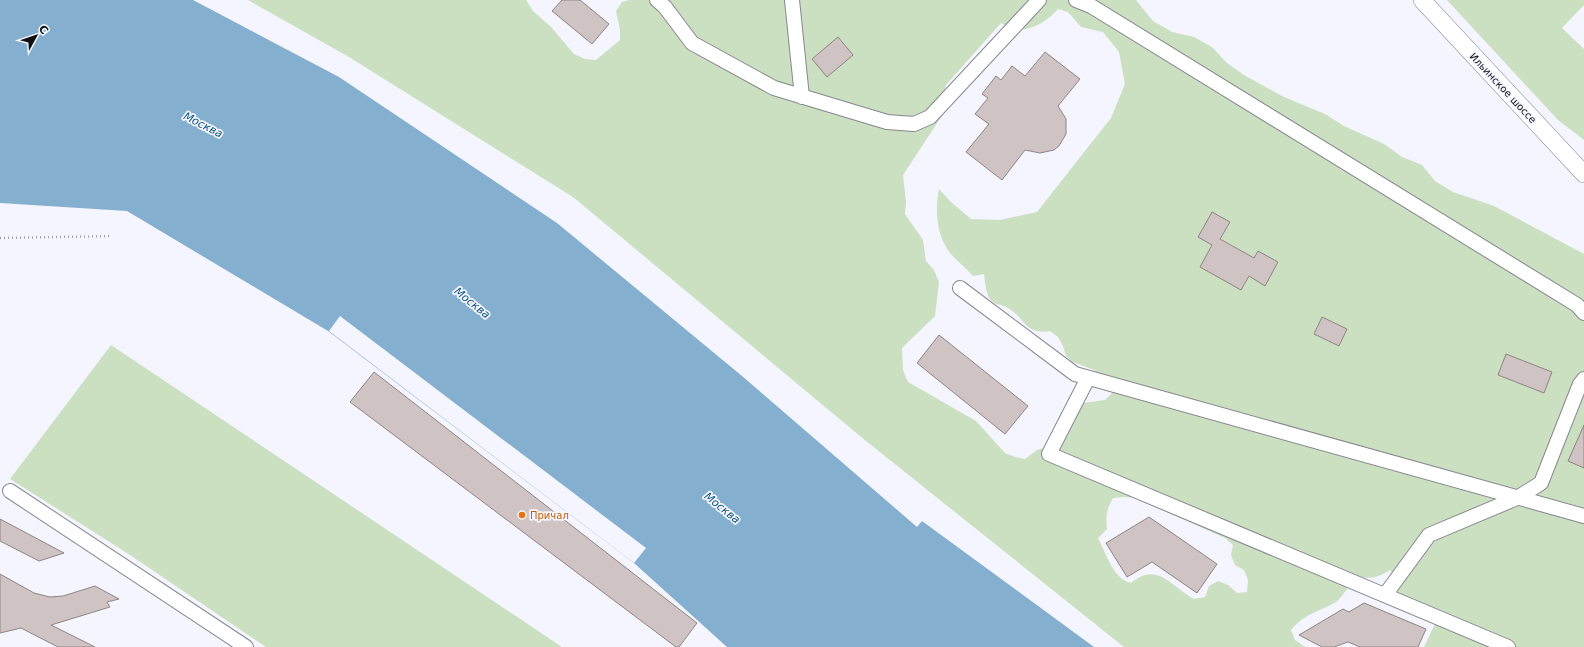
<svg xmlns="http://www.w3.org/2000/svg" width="1584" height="647" font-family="'DejaVu Sans',sans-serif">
<rect width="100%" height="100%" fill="#f4f5fe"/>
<path fill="#cae0c0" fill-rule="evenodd" d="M248,0H526L533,11L551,27L574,54L585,59L596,60L620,40V30L616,11L622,2L629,0H1136L1153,21L1172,32L1194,37L1212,47L1227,63L1244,75L1284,97L1325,114L1344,126L1384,144L1402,157L1422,165L1435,181L1453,192L1494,206L1584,254V647H1424L1435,624C1425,607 1406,605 1394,589L1396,578L1390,570C1379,577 1372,579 1359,577C1348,584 1344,596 1336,602C1319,612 1305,613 1291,630L1295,640L1305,647H1124L866,441L573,197L349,57ZM1058,9L1068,12L1081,27L1103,32L1119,52L1125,84L1111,118L1037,212L1000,220L971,219L951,202L939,189C935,210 936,236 951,254C958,262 966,268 973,276L984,274C985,281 986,294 990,299C995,305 1000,304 1006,307C1026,317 1023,335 1050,331L1058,337L1063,346L1066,356L1073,362L1094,370L1111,384L1112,393L1105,400L1083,403L1057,444L1037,450L1025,459L1015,457L1005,453L976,421L908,382L903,370L902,348L935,316L939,282L934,270L926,261L923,240L905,214L906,202L903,175L949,105L944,96L946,85L1001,23C1021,37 1043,26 1058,9ZM1124,497L1135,498L1225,538L1233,545L1231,555L1235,565L1244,570L1248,580L1247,592L1237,593L1228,585L1218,581L1209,586L1205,597L1194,599C1170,586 1158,561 1131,583C1113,579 1106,553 1098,538L1107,529C1106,517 1106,509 1113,498Z
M1447,0H1584V5L1562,28L1584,49V140L1558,120Z
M111,345L562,647H266L127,553L10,479Z"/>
<path fill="#84afcf" d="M0,0H193L339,77L557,223L742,376L917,527L922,521L1094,647H727L634,563L328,331L127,211L0,203Z"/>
<path fill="#f4f5fe" d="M340,316L646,548L634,563L329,331Z"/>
<path fill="#cfc4c3" stroke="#8e8483" d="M562,0H580L609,24L592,44L552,11Z
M838,37L853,55L827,77L812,59Z
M1045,52L1080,79L1058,106L1066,119V134L1059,146L1054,150L1040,153L1025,150L1002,180L966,152L989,124L975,114L988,98L982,94L996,76L1001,80L1012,66L1025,76Z
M1212,212L1230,222L1220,239L1254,258L1258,251L1278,262L1265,286L1249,276L1241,290L1200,267L1212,245L1198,237Z
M1322,317L1347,329L1339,346L1314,334Z
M939,335L1028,406L1005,434L917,363Z
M1506,354L1552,372L1544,393L1498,375Z
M374,372L697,623L679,647H676L350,402Z
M1584,425V468L1568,461Z
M1149,517L1217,564L1197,593L1152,562L1127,577L1106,543Z
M0,519L64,553L39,561L0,541Z
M0,574L34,593L50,597L63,596L95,586L119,599L107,602L110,607L51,625L95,647H58L21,628L0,633Z
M1364,603L1426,629L1418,647H1360L1348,642L1334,647H1322L1299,635L1343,609L1349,612Z"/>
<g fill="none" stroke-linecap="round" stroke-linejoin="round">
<g stroke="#878790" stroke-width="16">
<path id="minor" d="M657,0L665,7L692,43L774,88L887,122L914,124L930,117L1039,0
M792,0L802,97
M1076,0L1091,6L1577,305L1584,313
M960,288L1075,374L1584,516
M1088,378L1049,454L1508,647
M10,491L246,647
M1385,595L1429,535L1517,498L1541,483L1580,384L1584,379"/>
</g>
<g stroke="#878790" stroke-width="18">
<path id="major" d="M1422,0L1584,174"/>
</g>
<path stroke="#a2a3aa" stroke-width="2.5" stroke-dasharray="1 3" stroke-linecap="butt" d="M0,238L112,236"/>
<use href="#minor" stroke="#fff" stroke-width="14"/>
<use href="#major" stroke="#fff" stroke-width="17"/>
</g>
<circle fill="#e8710a" stroke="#f4f5fe" stroke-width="1.5" cx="522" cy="515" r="4"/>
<g text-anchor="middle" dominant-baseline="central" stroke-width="3.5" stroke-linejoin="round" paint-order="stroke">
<g font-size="10" fill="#101013" stroke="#f4f5fe">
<text transform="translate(1503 88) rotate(47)">Ильинское шоссе</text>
</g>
<g font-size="10" fill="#c56008" stroke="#f4f5fe" text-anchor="start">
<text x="530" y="515">Причал</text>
</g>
<g font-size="11" font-style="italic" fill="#0c557f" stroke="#f4f5fe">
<text transform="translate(203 125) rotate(27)">Москва</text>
<text transform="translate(472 303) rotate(39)">Москва</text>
<text transform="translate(722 508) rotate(39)">Москва</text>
</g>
</g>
<g transform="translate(36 36) rotate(50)" stroke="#f4f5fe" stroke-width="3" paint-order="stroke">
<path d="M0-3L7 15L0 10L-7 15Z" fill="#101013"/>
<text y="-6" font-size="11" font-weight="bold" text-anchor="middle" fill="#101013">С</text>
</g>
</svg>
